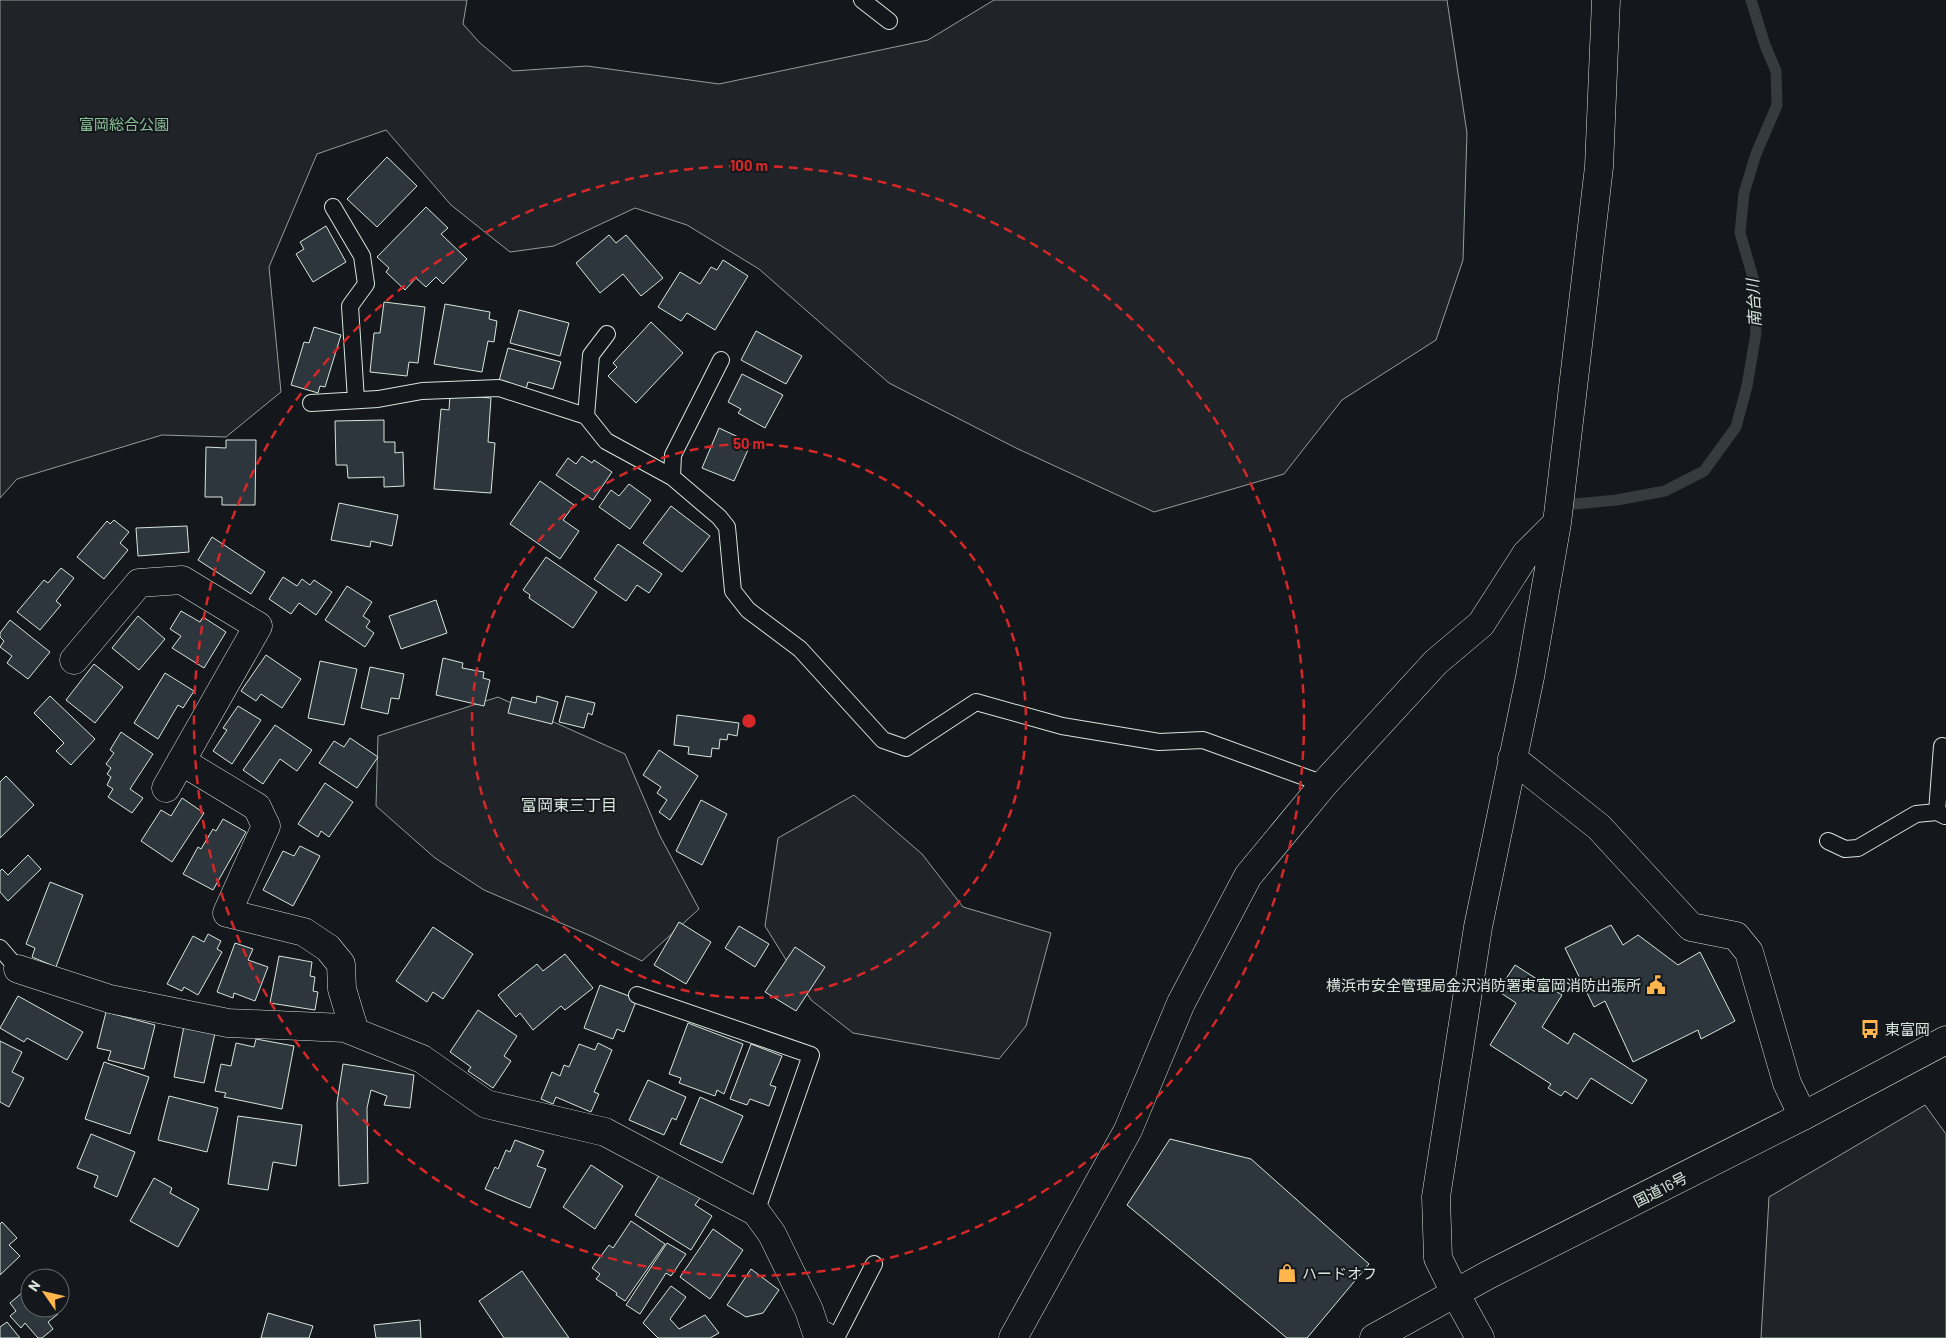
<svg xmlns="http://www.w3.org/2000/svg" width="1946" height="1338" font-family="Barlow,'Noto Sans JP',sans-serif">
<rect width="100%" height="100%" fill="#14181c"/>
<path fill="#202428" stroke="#939e99" d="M0,0H467L463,24L479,42L513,71L587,66L719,84L928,40L994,0H1447L1467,133L1463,260L1436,340L1342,400L1284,474L1154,512L1016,448L889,383L759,269L687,225L635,208L554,246L510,252L451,205L386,130L317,154L269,267L281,392L226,437L162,435L17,479L0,498Z
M498,697L625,754L660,836L699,909L642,961L591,936L484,890L435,858L376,806L378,736Z
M854,795L922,854L963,907L1051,933L1026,1026L999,1059L853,1033L811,1000L765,926L778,838Z
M1925,1105L1946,1134V1338H1761L1769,1197Z"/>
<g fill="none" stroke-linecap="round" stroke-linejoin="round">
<path stroke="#363b3e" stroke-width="11" d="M1575,504L1617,500L1665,491L1704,471L1736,427L1747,386L1756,333L1754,281L1740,233L1744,193L1756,154L1777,105L1776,71L1765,45L1751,0"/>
</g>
<path fill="#2c363c" stroke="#d8e6dc" d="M387,157L417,186L377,227L347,199Z
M426,207L448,228L441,234L467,259L443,284L436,277L426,287L416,278L405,290L386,272L389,268L377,257Z
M326,226L346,262L313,282L296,254L304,249L300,242Z
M609,235L616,243L626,235L663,278L641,296L623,274L600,293L576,263Z
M723,260L748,276L715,330L687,313L681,321L658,307L680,272L700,284L711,267L717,270Z
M384,302L425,307L418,363L409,362L407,376L370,372L374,333H380Z
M445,304L490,312L489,319L497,321L494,342L488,341L482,372L434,364Z
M519,310L569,323L560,356L510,343Z
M651,322L683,353L636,403L608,376L617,367L613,363Z
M314,327L341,335L325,387L320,386L318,393L291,385L304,342L309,343Z
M756,331L802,356L786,384L741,360Z
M508,348L561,362L553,389L528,382L526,389L499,381Z
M742,374L783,395L765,428L738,413L741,409L728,402Z
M450,395L491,398L488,442L495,443L491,493L434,489L441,409L449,410Z
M384,420V442H395V453L403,452L404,486L384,487V477L348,478L347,465H336L335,421Z
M719,428L751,443L734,481L702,468Z
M226,440H256L255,505H222V497H205L206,447L226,448Z
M582,456L592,463L594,460L612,472L593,500L556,475L568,458L576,464Z
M540,481L574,505L563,520L579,531L560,559L510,524Z
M629,484L651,500L630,529L599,507L611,490L619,496Z
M339,503L398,515L392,546L371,541L370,547L331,540Z
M671,506L710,536L682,572L643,543Z
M114,520L129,532L120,543L128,550L104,579L77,557L107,521L110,524Z
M187,526L189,552L138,556L136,528Z
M212,537L265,572L251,594L198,560Z
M618,544L662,574L649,593L637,585L626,601L594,579Z
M546,557L597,592L573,628L529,598L530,595L523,590Z
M61,568L74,578L56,601L61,605L40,630L17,612L44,580L48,583Z
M283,577L297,586L302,579L310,585L314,580L332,592L316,615L299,603L291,614L269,599Z
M347,586L372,602L363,616L370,621L366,627L374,633L365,647L325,620Z
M436,600L447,633L401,649L389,616Z
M181,611L200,622L203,617L226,632L204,668L172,648L181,636L170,629Z
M138,616L165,639L139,670L112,648Z
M10,620L50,652L28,679L7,663L12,656L0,647L4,641L0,637V633Z
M266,655L301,679L282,708L261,694L256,701L241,691Z
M443,658L463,663L462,668L484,672L483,678L490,680L484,706L436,695Z
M320,661L357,669L344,725L308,718Z
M94,664L123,687L95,723L66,700Z
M370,667L404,674L399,699L391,698L388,714L361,708Z
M165,673L194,691L183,708L178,705L158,739L134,723Z
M50,696L95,739L71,765L56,751L64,743L34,713Z
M537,696L558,702L552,724L508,713L512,697L536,703Z
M566,696L595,703L592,715L588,713L584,728L559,722Z
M238,706L261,720L232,764L213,751L227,730L223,728Z
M677,715L739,723L737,736L728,734L727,740L720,739L719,749L712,748L711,757L688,754L689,747L674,745Z
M275,725L312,750L297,771L280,759L263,784L243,770Z
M121,732L153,754L130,789L143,798L132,813L108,797L113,789L107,785L111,777L107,774L111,768L106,764L114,753L110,750Z
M350,738L378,757L357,788L319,763L334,741L344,747Z
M659,750L698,776L670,820L659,812L667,800L657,793L661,787L643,775Z
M6,776L34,805L0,838V782Z
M325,783L353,802L329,837L321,831L318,837L298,824Z
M182,798L204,813L172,862L141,841L161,810L171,816Z
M701,800L727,814L702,865L676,851Z
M223,819L246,832L213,890L183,874L198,847L201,849L213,829L216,831Z
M300,846L320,856L293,906L263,890L283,851L294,856Z
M28,855L41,869L8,901L0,892V871L2,869L8,875Z
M50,882L83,895L56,967L32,957L35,948L26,944Z
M679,922L711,942L686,984L654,965Z
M1611,925L1623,945L1638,935L1678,965L1700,952L1735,1021L1701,1039L1698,1030L1633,1062L1605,1001L1594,1007L1565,948Z
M739,926L769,944L755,967L725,948Z
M433,927L473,954L443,999L433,992L427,1002L396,981Z
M208,934L221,941L217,949L222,952L198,995L184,987L182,991L167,984L193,936L204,942Z
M235,943L253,949L248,960L268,967L255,1001L234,993L233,998L217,992Z
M795,947L825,967L796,1011L765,992Z
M565,954L593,988L565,1010L561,1006L533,1030L520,1013L516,1017L498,995L537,964L543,971Z
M279,956L312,962L310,976L315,977L313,991L318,992L315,1010L270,1003Z
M1515,965L1562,995L1542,1027L1568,1044L1574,1033L1647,1080L1632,1104L1591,1078L1577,1099L1565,1091L1561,1096L1548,1088L1551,1084L1490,1045L1516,1003L1498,991Z
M600,985L637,999L624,1032L617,1029L613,1039L584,1028Z
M18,996L83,1032L67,1060L27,1038L24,1042L0,1028Z
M478,1010L517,1036L504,1056L511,1061L493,1088L468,1071L471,1067L450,1052Z
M106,1012L155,1025L144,1069L108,1060L111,1051L97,1048Z
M688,1023L743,1044L724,1094L717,1090L715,1096L679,1083L681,1078L669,1074Z
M184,1026L215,1033L204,1083L174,1077Z
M256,1039L294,1046L282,1109L224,1097L226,1093L215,1091L221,1064L231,1066L236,1043L254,1047Z
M0,1041L22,1052L12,1072L24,1078L9,1107L0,1102Z
M598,1043L612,1050L594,1092L599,1094L591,1112L556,1097L553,1104L541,1099L552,1072L560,1076L564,1065L569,1067L579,1044L595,1050Z
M751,1044L782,1056L770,1085L776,1087L769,1106L750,1099L747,1105L730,1099Z
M104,1062L149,1077L130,1134L85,1119Z
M343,1064L414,1075L410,1108L384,1105L387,1096L371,1090L367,1108L368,1183L339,1186L337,1103Z
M648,1080L686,1097L676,1120L672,1118L664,1135L629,1120Z
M169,1096L218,1108L207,1152L158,1140Z
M700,1097L743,1116L722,1163L680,1144Z
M238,1116L302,1125L296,1166L273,1162L268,1190L228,1184Z
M91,1134L135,1152L117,1197L94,1187L98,1176L77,1168Z
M1170,1139L1251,1159L1369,1264L1307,1338H1287L1127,1205Z
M515,1140L544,1151L537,1166L546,1169L530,1208L485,1189L495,1167L498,1169L506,1150L510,1152Z
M591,1165L623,1186L595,1229L563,1207Z
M663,1169L703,1194L695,1205L712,1216L691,1250L635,1215Z
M154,1178L172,1188L170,1193L199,1209L178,1247L130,1221Z
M631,1221L665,1244L625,1301L616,1295L617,1293L596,1279L600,1274L592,1268L609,1245L613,1248Z
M2,1222L17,1238L9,1245L20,1256L0,1275V1224Z
M713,1229L743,1250L710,1299L680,1277Z
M667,1243L686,1254L671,1276L666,1273L640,1314L626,1305Z
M751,1269L779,1290L763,1313L746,1317L727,1305Z
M522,1271L569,1338H504L479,1301Z
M30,1286V1308H53L58,1314L48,1322L53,1329L42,1338H38L25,1323L21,1328L10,1316L16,1311L10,1303Z
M671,1286L686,1297L670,1319L679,1329L705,1315L719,1333L710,1338H658L643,1323Z
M268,1313L313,1326L309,1338H261Z
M420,1320L421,1338H376L374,1325Z
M7,1322L20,1338H0V1327Z"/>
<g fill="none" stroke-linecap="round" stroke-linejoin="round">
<g stroke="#d8e6dc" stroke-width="18">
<path id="lane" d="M862,0L889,21
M333,207L362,256L366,284L350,306L356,400
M311,403L378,399L422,391L499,388L586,416L606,441L672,477L719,517L727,527L733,591L748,610L800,649L883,740L906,748L976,702L1062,726L1159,742L1203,740L1324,784
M586,416L591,355L607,334
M672,477L673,455L721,360
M1942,746L1937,812L1945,816
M1828,841L1845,849L1858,848L1916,814L1937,812
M0,948L18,969
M637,995L811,1055L756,1212
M836,1338L874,1264"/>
</g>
<g stroke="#d8e6dc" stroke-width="29">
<path id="street" d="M74,660L139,583L182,580L258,626L166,788
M1512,758L1599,827L1691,927L1736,936L1749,952L1787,1083L1803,1116
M181,761L257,807L266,826L227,913L304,932L328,948L341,964L342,989L355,1032
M18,969L110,999L228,1023L345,1028L422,1059L486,1104L605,1132L756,1212L772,1234L809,1310L816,1331L828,1338
M1455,1293L1438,1258L1436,1197L1478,927L1530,677L1557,523L1599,167L1606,0
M1013,1338L1128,1130L1181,1003L1248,876L1324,784L1436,662L1481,624L1526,554L1557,523"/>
</g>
<g stroke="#d8e6dc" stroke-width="29">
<path id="secondary" d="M1455,1293L1480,1338"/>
</g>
<g stroke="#d8e6dc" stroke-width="29">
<path id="highway" d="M1374,1338L1488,1275L1803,1116L1946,1040"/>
</g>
<use href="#lane" stroke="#14181c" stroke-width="16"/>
<use href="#street" stroke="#14181c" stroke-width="28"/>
<use href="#secondary" stroke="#14181c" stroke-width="28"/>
<use href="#highway" stroke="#14181c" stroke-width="28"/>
</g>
<g fill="none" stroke="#d62828" stroke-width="2.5" stroke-dasharray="9 6">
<circle cx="749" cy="721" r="277"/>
<circle cx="749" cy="721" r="555"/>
</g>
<defs>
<g id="civic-bare" transform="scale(1.5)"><path d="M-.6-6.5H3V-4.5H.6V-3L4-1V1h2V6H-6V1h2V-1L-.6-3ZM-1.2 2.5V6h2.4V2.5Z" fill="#ffb74d" stroke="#14181c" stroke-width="2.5" paint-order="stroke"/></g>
<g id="bus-bare" transform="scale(1.5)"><path d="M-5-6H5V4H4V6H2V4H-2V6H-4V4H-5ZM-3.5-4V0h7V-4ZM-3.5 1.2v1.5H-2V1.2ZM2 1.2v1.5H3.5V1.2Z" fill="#ffb74d" stroke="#14181c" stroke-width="2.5" paint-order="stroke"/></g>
<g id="shop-bare" transform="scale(1.5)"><path d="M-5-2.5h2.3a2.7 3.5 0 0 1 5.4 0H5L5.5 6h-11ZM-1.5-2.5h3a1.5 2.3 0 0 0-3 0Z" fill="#ffb74d" stroke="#14181c" stroke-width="2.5" paint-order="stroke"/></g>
</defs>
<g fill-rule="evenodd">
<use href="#civic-bare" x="1656" y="985"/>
<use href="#bus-bare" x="1870" y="1029"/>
<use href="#shop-bare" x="1287" y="1273"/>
</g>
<g text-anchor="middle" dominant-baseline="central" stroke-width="4" stroke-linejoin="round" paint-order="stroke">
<g font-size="15" fill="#8ac095" stroke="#14181c">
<text x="124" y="124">富岡総合公園</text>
</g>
<g font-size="15" fill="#d8e6dc" stroke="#14181c" text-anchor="start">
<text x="1641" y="985" text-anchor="end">横浜市安全管理局金沢消防署東富岡消防出張所</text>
<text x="1885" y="1029">東富岡</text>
<text x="1302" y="1273">ハードオフ</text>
</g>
<g font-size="15" fill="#d8e6dc" stroke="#14181c">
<text transform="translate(1660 1189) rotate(-27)">国道16号</text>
</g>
<g font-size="16" font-style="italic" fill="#d8e6dc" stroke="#14181c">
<text transform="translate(1753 303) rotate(-93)">南台川</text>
</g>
<g font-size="16" fill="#d8e6dc" stroke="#14181c">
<text x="569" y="804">富岡東三丁目</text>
</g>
</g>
<circle cx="749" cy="721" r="8" fill="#d62828" stroke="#14181c" stroke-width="2.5"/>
<g font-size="15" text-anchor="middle" font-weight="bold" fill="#d62828" stroke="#14181c" stroke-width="4" stroke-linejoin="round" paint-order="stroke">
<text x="749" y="171">100 m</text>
<text x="749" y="449">50 m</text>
</g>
<g transform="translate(45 1293) rotate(304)"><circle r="24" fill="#14181c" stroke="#626a69"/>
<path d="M0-4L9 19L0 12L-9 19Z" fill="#ffb74d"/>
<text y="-8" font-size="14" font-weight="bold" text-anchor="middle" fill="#d8e6dc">N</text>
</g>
</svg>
